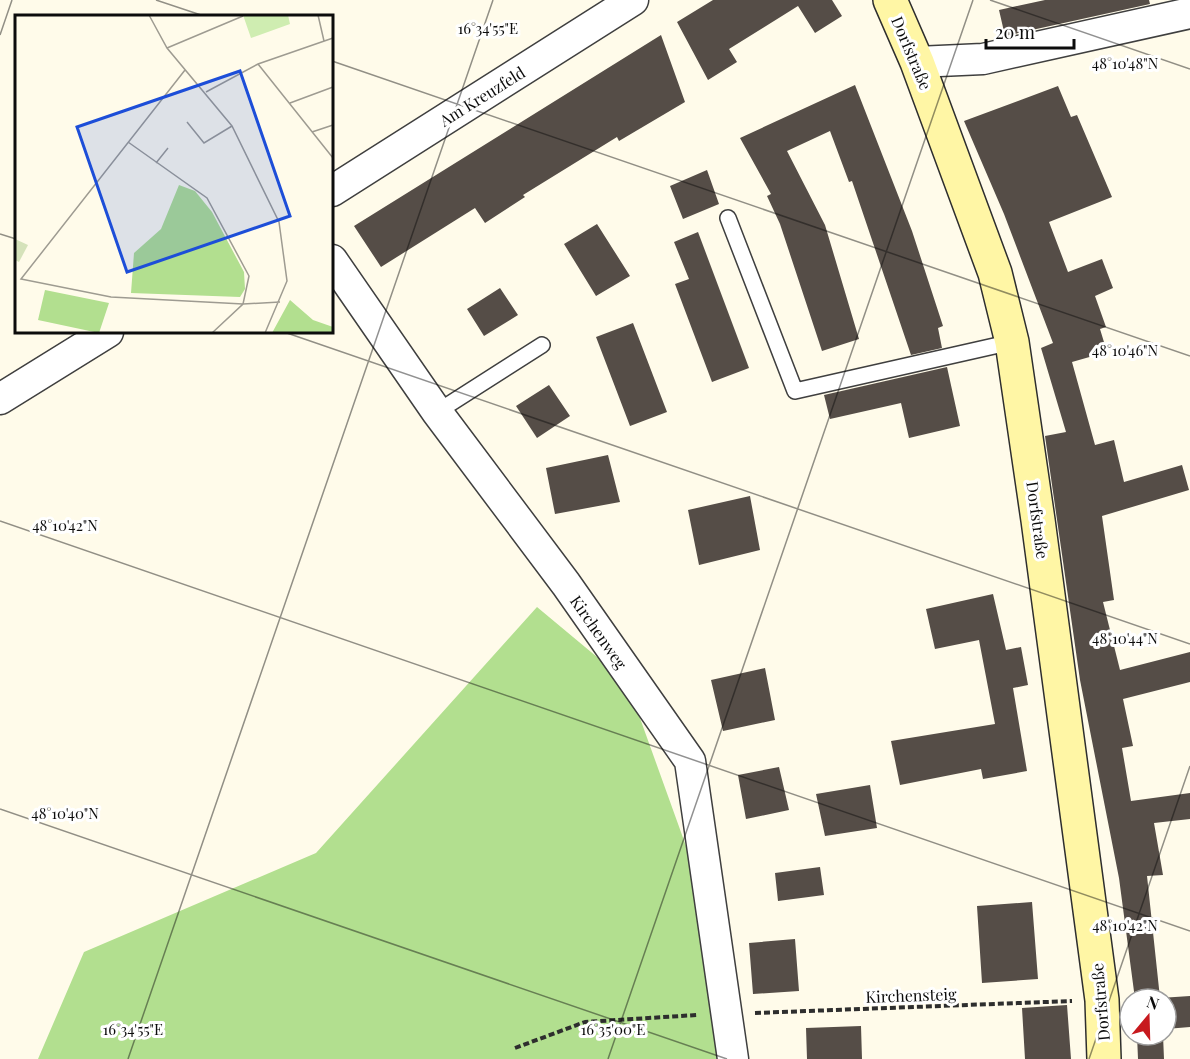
<svg xmlns="http://www.w3.org/2000/svg" width="1190" height="1059" font-family="'Playfair Display',serif">
<rect width="100%" height="100%" fill="#fffbea"/>
<path fill="#b2df8f" d="M537,607L627,682L691,860L721,1059H38L84,952L316,853Z"/>
<path fill="#554d47" d="M713,0H832L842,16L815,33L798,6L729,49L737,62L708,80L677,22Z
M1045,0H1149L1150,4L1005,36L999,10Z
M661,35L685,102L619,141L617,137L523,195L525,197L485,223L475,208L381,267L354,226Z
M855,85L912,231L943,326L938,328L942,348L911,355L852,181L849,182L830,131L787,151L825,225L859,339L822,351L780,224L767,196L771,194L740,138Z
M1058,86L1071,117L1077,115L1112,197L1049,222L1068,272L1102,259L1113,288L1095,296L1106,327L1100,329L1107,352L1072,362L1095,445L1114,440L1124,482L1182,465L1189,490L1102,516L1114,600L1103,602L1120,670L1190,652V682L1123,699L1133,746L1122,748L1131,801L1190,793V819L1154,823L1163,875L1147,876L1160,998L1190,996V1027L1166,1029V999H1135L1119,878L1080,680L1045,436L1066,432L1041,348L1053,343L1004,214L964,121Z
M707,170L719,204L683,219L670,186Z
M597,224L630,276L596,296L564,244Z
M698,232L749,368L712,382L675,284L689,279L674,242Z
M500,288L518,315L484,336L467,309Z
M633,323L667,412L630,426L596,337Z
M947,367L960,426L909,438L901,403L830,419L824,395Z
M549,385L570,416L537,438L516,406Z
M608,455L620,502L555,514L546,468Z
M750,496L760,550L699,565L688,510Z
M993,594L1006,650L1021,647L1028,685L1013,688L1027,771L983,779L981,769L900,785L891,741L995,724L979,640L935,649L926,609Z
M765,668L775,720L723,731L711,680Z
M779,767L789,810L746,819L738,775Z
M870,785L877,828L825,836L816,794Z
M820,867L824,895L778,901L775,873Z
M1032,902L1038,979L982,983L977,906Z
M795,939L799,991L753,994L749,943Z
M1067,1005L1071,1059H1025L1022,1008Z
M861,1026L862,1059H807L806,1028Z
M1137,1035H1163L1164,1059H1138Z"/>
<g fill="none" stroke-linecap="round" stroke-linejoin="round">
<g stroke="#3f3f3f" stroke-width="18">
<path id="lane" d="M728,218L795,391L1012,342
M437,412L542,345"/>
</g>
<g stroke="#3f3f3f" stroke-width="33">
<path id="street" d="M917,62L983,59L1190,13
M332,191L633,0
M332,260L437,412L566,584L690,761L733,1059
M0,399L108,332"/>
</g>
<g stroke="#2e2e2e" stroke-width="36">
<path id="secondary" d="M890,0L917,62L995,273L1012,342L1038,520L1102,1000L1104,1059"/>
</g>
<path stroke="#2e2e2e" stroke-width="4" stroke-dasharray="6 3" stroke-linecap="butt" d="M755,1013L1072,1001
M515,1048L585,1022L697,1015"/>
<use href="#lane" stroke="#fff" stroke-width="15"/>
<use href="#street" stroke="#fff" stroke-width="30"/>
<use href="#secondary" stroke="#fff6a5" stroke-width="33"/>
</g>
<path fill="none" stroke="#0c0c0c" stroke-width="1.5" stroke-opacity="0.45" d="M156,0L204,16M990,0L1190,69M0,35L12,0M332,61L1190,356M0,234L16,239M284,332L1190,644M0,521L1190,931M0,809L727,1059M128,1059L493,0M608,1059L973,0M1089,1059L1190,766"/>
<g text-anchor="middle" dominant-baseline="central" stroke-width="6" stroke-linejoin="round" paint-order="stroke">
<g font-size="16" fill="#0c0c0c" stroke="#fff">
<text transform="translate(912 53) rotate(67)">Dorfstraße</text>
<text transform="translate(482 96) rotate(-32)">Am Kreuzfeld</text>
<text transform="translate(1038 520) rotate(82)">Dorfstraße</text>
<text transform="translate(599 632) rotate(55)">Kirchenweg</text>
<text transform="translate(911 995) rotate(-2)">Kirchensteig</text>
<text transform="translate(1100 1002) rotate(-95)">Dorfstraße</text>
</g>
</g>
<g transform="translate(15 15)">
<rect width="318" height="318" fill="#fffbea"/>
<path d="M228,0H273L275,9L236,23Z" fill="#cfedb1"/>
<path d="M164,170L180,176L197,197L229,257L230,274L225,282L116,278L119,238L146,214ZM30,275L94,288L84,318L23,305ZM275,285L298,305L318,312V318H257Z" fill="#b2df8f"/>
<path d="M0,224L13,230L4,247L0,245Z" fill="#d5e2ba"/>
<path fill="none" stroke="#9e9b91" stroke-width="1.5" d="M134,0L152,33L217,111L264,207L272,266L250,318M303,0L309,26M152,33L228,1M243,49L318,143M170,55L6,264L96,282L228,289L265,287M191,77L243,49L318,23M275,88L318,72M172,107L189,128L217,111M297,117L318,110M113,127L192,183L234,261L228,289L197,318M141,148L153,133"/>
<path fill="#1d4ed8" fill-opacity="0.15" stroke="#1d4ed8" stroke-width="3" d="M225,56L275,201L112,257L62,112Z"/>
<rect width="318" height="318" fill="none" stroke="#0c0c0c" stroke-width="3"/>
</g>
<g font-size="15" text-anchor="middle" fill="#0c0c0c" stroke="#fff" stroke-width="6" stroke-linejoin="round" paint-order="stroke">
<text x="488" y="34">16°34'55"E</text>
<text x="1125" y="69">48°10'48"N</text>
<text x="1125" y="356">48°10'46"N</text>
<text x="65" y="531">48°10'42"N</text>
<text x="1125" y="644">48°10'44"N</text>
<text x="65" y="819">48°10'40"N</text>
<text x="1125" y="931">48°10'42"N</text>
<text x="133" y="1035">16°34'55"E</text>
<text x="613" y="1035">16°35'00"E</text>
</g>
<g transform="translate(1148 1017) rotate(19)"><circle r="28" fill="#ffffff" stroke="#9e9e9e" stroke-width="1.5"/>
<path d="M0-4.5L10 22L0 15L-10 22Z" fill="#c7191e"/>
<text y="-9" font-size="16" font-weight="bold" text-anchor="middle" fill="#0c0c0c">N</text>
</g>
<path d="M986 39v9h88v-9" fill="none" stroke="#0c0c0c" stroke-width="3"/>
<text x="995" y="39" font-size="18" fill="#0c0c0c" stroke="#ffffff" stroke-width="4.5" paint-order="stroke">20 m</text>
</svg>
